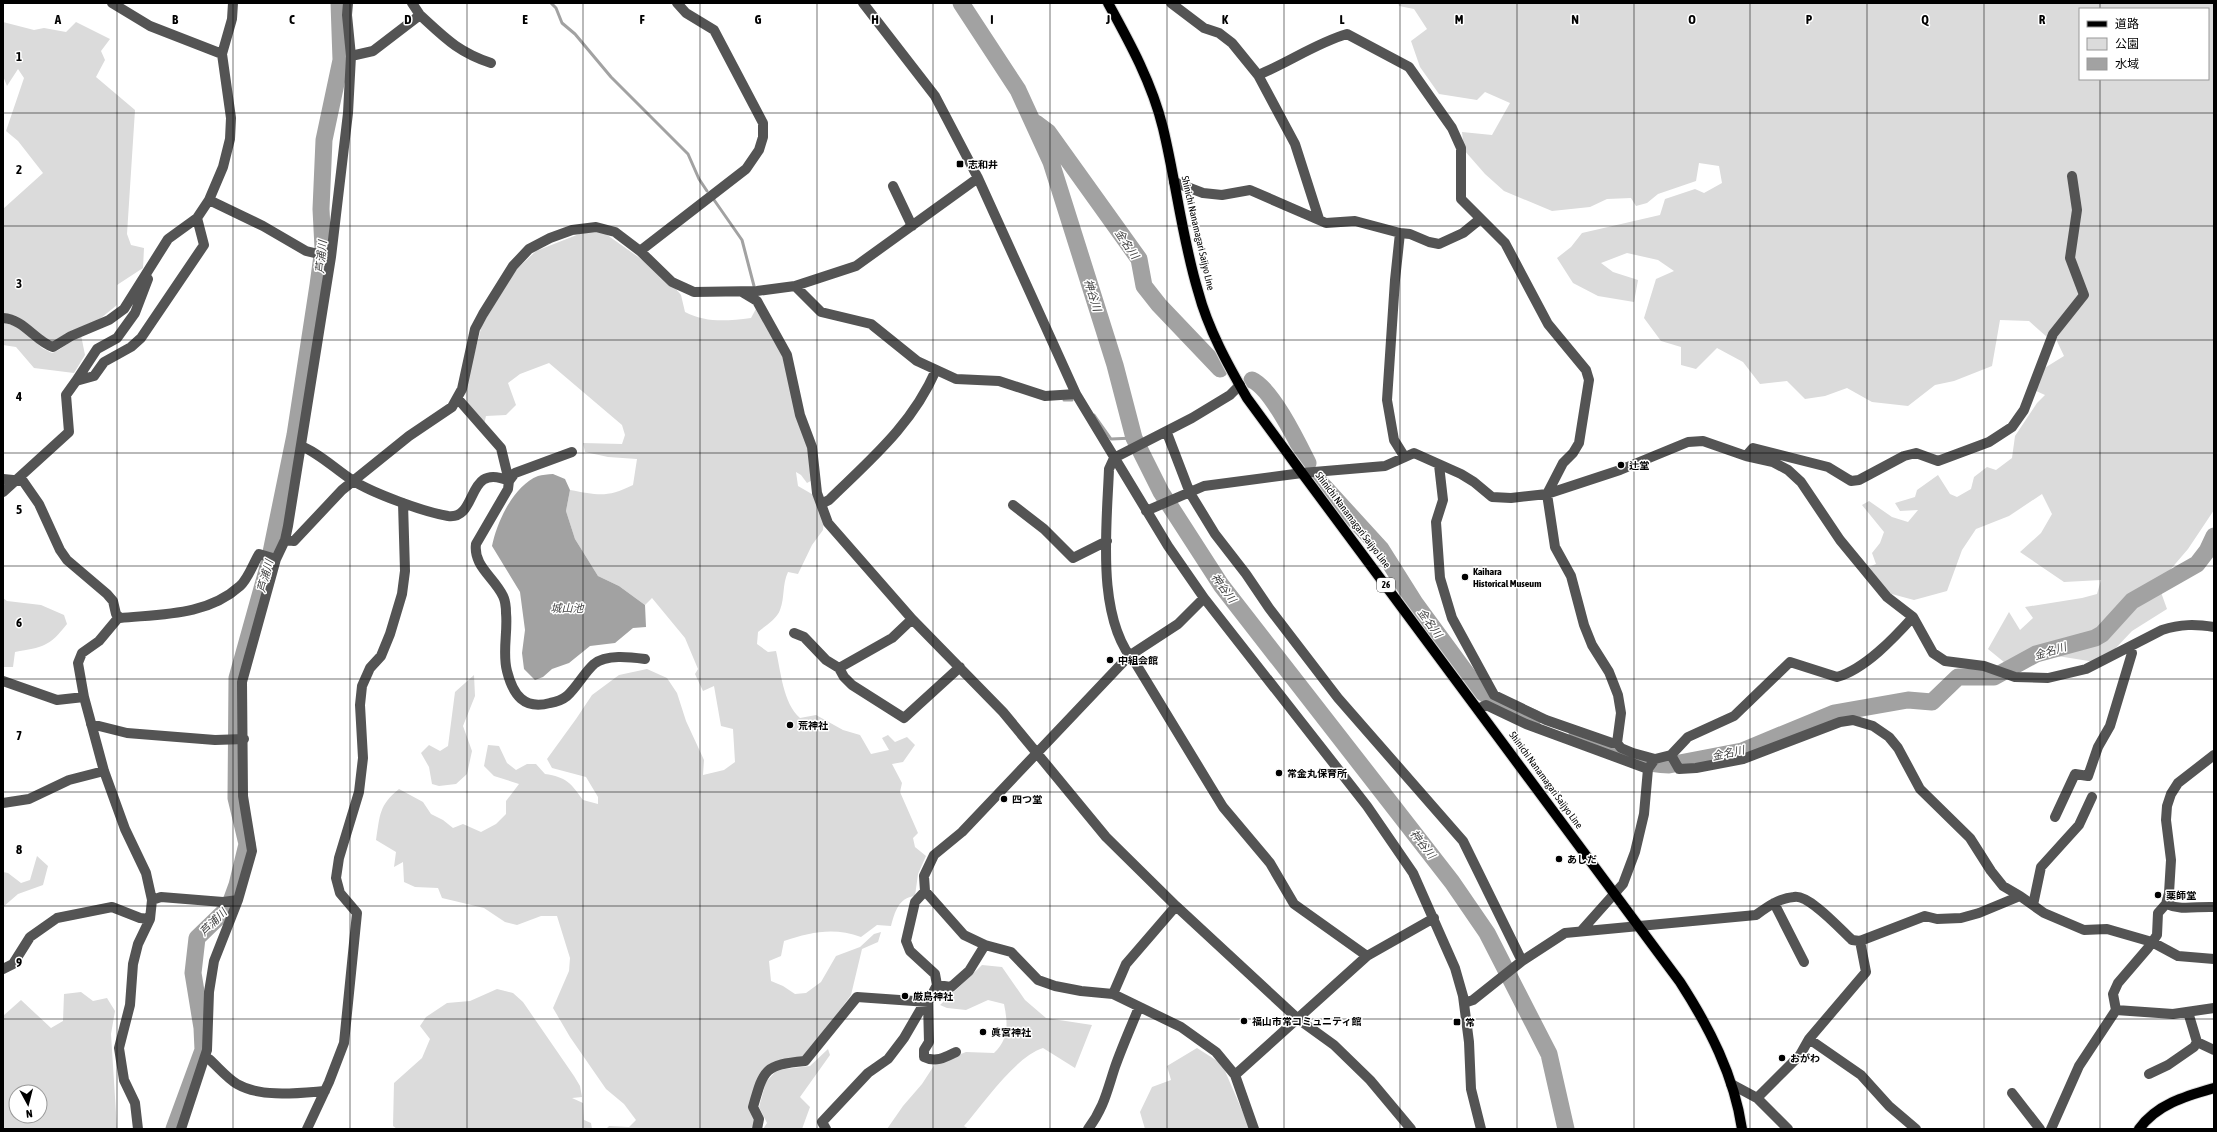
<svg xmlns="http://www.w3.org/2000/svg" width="2217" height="1132" font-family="'Asap Condensed','Noto Sans JP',sans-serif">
<rect width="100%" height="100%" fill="#fff"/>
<path fill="#dbdbdb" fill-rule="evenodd" d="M1398,3H2214V510L2188,549L2158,584L2167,609L2132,631L2113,651L2095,662L2045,654L2027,656L2010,667L1988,649L2009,612L2020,630L2033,618L2025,607L2082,598L2097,594L2101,580L2064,582L2020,552L2041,533L2052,514L2042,494L2009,516L1976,529L1962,550L1947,591L1914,600L1888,593L1866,568L1876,564L1872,553L1880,543L1884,532L1862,505L1869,501L1892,517L1908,522L1918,510L1900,511L1895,503L1915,497L1917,490L1938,475L1950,494L1957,497L1971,489L1974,477L1987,467L1996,470L2012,458L2015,436L2037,403L2045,395L2034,390L2043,369L2064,356L2055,337L2048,338L2029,321L2000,320L1992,366L1954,381L1935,385L1908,406L1872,402L1847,388L1825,396L1805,399L1787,381L1760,384L1743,362L1717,348L1696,369L1681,365V347L1661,341L1644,318L1656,279L1674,271L1658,260L1627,253L1601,263L1613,272L1638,280L1634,302L1598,296L1573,283L1557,258L1571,247L1582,233L1660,215L1665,199L1695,189L1704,193L1722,183L1719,166L1699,163L1696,181L1658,194L1647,203L1636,206L1631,198L1607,199L1590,207L1552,211L1504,191L1485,174L1464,150L1462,132L1492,135L1510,103L1485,92L1477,100L1439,94L1420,67L1411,41L1427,29L1414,9L1399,6ZM2080,9H2208V79H2080Z
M3,22L34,30L44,28L66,32L76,22L110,39L101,51L105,60L96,77L135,110L127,234L131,245L144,248L143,268L117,285V305L96,322L68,332L54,342L42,337L17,316L3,314V209L43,173L18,141L6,131L24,78L18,69L7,86L3,76Z
M587,231L603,232L665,276L681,295L685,312C707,323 726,321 751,318L757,307L784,357L820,476L807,483L801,475L796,472L798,486L817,497L824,517L823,530L812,545L798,574L788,572C782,585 785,597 780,610C777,619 765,626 758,632L757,644L768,652L776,651C781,672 783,703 800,718L816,715L843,730L860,735L871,754L889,750L882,738L888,735L895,742L907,737L915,745L903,762L892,764L902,783L900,792L918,833L913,838L915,847L926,856L918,874L915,896C898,898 895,912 891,926L877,925L861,937C834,927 811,932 784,941L781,956L769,961L771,981L783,986L795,994L806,993L821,982L836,956L860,947L874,934L881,932L878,942L862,949L851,995L811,1049L803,1057L760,1075L756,1121L751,1129H606L609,1126L629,1127L636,1120L624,1104L606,1089L570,1037L553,1008L569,971L570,958L557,916H541L517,925L505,922L484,908L442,898L438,888L415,887L404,882L403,862L394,867L396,852L376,840C380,815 379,805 399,789L423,802L431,814L443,820L453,828L463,824L481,832L496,824L506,814V801L519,784L494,776L484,766L488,745L499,746L507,763L516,770L527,764H536L545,774C566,777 571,783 583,800L598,804V797L586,777L552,768L547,759L576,719L592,695L619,675L647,669L667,678L677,693L686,721L704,760L703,775L724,770L735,762L733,729L721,726L714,686L703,691L695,674L698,669L685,638L652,598L645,605L619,586L598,576L575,539L566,511L570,490C598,495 607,498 633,485L637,459L608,457L585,452L583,443L622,444L625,435L622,425L549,363L520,374L508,383L516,405L506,415L486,416L484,425L467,407L465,388L482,325L515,271L536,251Z
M3,322L23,329L42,348L52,353C64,349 69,340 81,335L85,355L74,373L34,368L16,347L3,345Z
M3,598L7,601L41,605L64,615L67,624C49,647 43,647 15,652L13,667H3Z
M474,675L475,696L463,726L472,751L467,774L456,784L439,786L432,784L429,767L421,753L429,745L440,751L448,746L455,692Z
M37,856L48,866L43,885L18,894L3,907V872L8,873L21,883L30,880Z
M982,965L1002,967L1025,1000L1046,1018L1092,1025L1075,1068L1043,1048C1015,1057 984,1103 964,1126L969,1129H887L903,1106L922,1084L935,1064L966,1052L994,1053C1009,1039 1008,1023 1004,1004L988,1000L966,1010L947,1008L940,1005Z
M497,989L513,993L523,1002L574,1076L580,1086L582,1097L572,1098L583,1103L584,1120L591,1123L592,1129H397L393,1126L394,1083L422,1058L430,1039L420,1026L426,1017L447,1003L470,1001Z
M81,992L93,1001L107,998L115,1011L111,1034L117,1129H3V1016L21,1000L51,1028L63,1021L64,994ZM16,1092H40V1116H16Z
M1197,1048L1222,1064L1250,1129H1145L1140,1112L1152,1087L1171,1080L1167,1066Z
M828,1049L830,1055L800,1097L810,1107L802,1129H763L767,1123L759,1107L766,1082L777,1070L810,1066Z"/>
<path fill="#a2a2a2" d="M553,474L565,479L570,490L566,511L575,539L598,576L619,586L645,605L646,627L633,628L615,643L590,646L569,663L552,669L543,677L535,680L524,669L522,653L525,630L520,592L492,546C497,522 513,486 538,476C542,475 548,474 553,474Z"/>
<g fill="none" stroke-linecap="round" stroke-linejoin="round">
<path stroke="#a2a2a2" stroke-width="3" d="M551,3L556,8L562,23L575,34L611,77L688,154L699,179L707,191
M712,197L742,240L754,286
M1064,400H1072
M1094,415L1111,439L1134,438"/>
<path stroke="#a2a2a2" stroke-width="17" d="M961,3L1018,90L1051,162L1115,365L1134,438L1161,492L1221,585L1452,882L1487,933L1549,1054L1566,1129
M1036,123L1048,132L1139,259L1144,286L1159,305L1220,369
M1252,380C1272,389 1298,443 1308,463
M1318,480L1381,549L1415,603L1478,689L1496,702L1534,718
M1577,735C1605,746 1638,765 1669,765L1742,751L1834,713L1908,700L1932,702L1958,677H1994L2036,654L2095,638L2102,634L2132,601L2197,564L2207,551L2214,536
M174,1129L203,1050L202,1028L193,973L197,938L229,907L237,885L247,844L236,798L237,678L268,567L276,528L295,435L318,285L323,248L321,209L324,140L341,60L339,3"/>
<g stroke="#dbdbdb" stroke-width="12">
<path id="major" d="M1108,3C1130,43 1152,83 1163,128C1176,182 1182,238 1198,291C1208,329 1228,365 1247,398L1302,473L1680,982C1709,1027 1734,1075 1742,1129
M2139,1129C2157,1104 2186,1096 2214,1088"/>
</g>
<path stroke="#545454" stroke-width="10" d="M112,3L150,26L222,54
M863,3L935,96L978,178L1076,394L1168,546L1204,598L1367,806L1413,873L1455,968L1463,996L1469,1042L1471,1089L1481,1129
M1171,3L1204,28L1219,33L1232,43L1258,75L1295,144L1319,219
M420,15C445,38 458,52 491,63
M351,56L373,51L420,15L412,3
M1258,75C1288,63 1316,43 1347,34L1409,67L1452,128L1461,148V199L1505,243L1548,324L1586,370L1589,380L1579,443L1573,453L1563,463L1547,494L1555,547L1571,576L1584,625L1592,645L1609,672L1618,695L1621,713L1617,743L1621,748L1633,753L1655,759L1671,755L1688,737L1734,716L1790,662L1837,677C1865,669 1894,638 1913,617
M1174,182L1203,193L1222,195L1250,190L1326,223L1355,221L1400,233L1410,234L1429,242L1439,244L1463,233L1479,220
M893,186L912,226
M209,200L263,226L306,251L331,257
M1400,233L1395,280L1387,400L1394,440L1404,456
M640,251L746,169L759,150L763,137V123L714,30L686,13L677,3
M795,286L821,312L871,324L917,361L956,379L999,381L1045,396L1076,394
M742,292L757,301L787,355L800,415L812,447L817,493L828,523L912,619L1003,712L1106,837L1176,906L1298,1019L1334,1045L1370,1080L1411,1129
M3,318C24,319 35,341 53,347L71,336L109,320L124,309L168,239L197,218L209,200L223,167L230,139L231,118L222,54L232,19L233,3
M76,381L97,349L117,338L135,313L148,279
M1240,385L1230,395L1192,418L1114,458L1109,469C1107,525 1095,619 1136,664L1212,789L1223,807L1270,863L1294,904L1367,956
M458,399L501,448L509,481
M1167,433L1190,493L1215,534L1246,574L1269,608L1338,698L1463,841L1522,961
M301,446C319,453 335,469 352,480C372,493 424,512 448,516C479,520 465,461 509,481L508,489L476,544C473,566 494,577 503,596C505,600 506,608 506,613C508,632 502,653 507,671C513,695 524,710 550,703C556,702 562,700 567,696C577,687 584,673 594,664C606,654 630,657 645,659
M1746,456L1753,448L1828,467L1851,481L1859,480L1904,456L1916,453L1938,461L1989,442L2012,427L2024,410L2053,334L2084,295L2070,258L2077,210L2072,176
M1439,465L1443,500L1436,522L1440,578L1452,618L1494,695L1546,720L1612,743H1617
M3,479L23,481L39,504L60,550L67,560L107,594L113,601L116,614L120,618C161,614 207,616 240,586C248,579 253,564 259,554L276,559
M509,481L515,473L572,452
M3,492L69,432L66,395L76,381L94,376L104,362L131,347L141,338L204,245L197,218
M821,504L829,500C871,459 912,425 936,370
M1013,505L1044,529L1073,558L1107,541
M1146,511L1204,486L1302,473L1385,466L1414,453L1461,474L1474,482L1492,497L1511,498L1547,494L1620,470L1688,442L1703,441L1746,456L1773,462L1788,470L1801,482L1840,540L1887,597L1913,617L1933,653L1945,661L1984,666L2015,677L2048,678L2086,669L2162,630C2181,624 2195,624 2214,627
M285,540L294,541L342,490L409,436L452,407L462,389L475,329L483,314L513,266L529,249L550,238L572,230L596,227L615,232L640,251L672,282L694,292L757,291L795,286L856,266L978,178
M1204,598L1178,624L1129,656L962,832L934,855L924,876L925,891L964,935L985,945L1011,952L1038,980L1055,986L1081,991L1113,994L1181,1027L1216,1052L1235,1075L1254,1129
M119,617L99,641L82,653L78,663L84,697L104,771L125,829L146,873L152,900L150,919L138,944L133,964L130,1005L119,1048L124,1080L135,1103L138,1129
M794,633L804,637L826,660L839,668L844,677L852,685L904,718L960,667
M839,668L892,638L912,619
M3,681L57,700L84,697
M1478,709L1486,705L1526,724L1648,769
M91,724L127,733L215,740L244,739
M1671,755L1679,769L1696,768L1743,759L1840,722L1853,720L1873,726L1889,737L1898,748L1920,789L1970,838L1991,871L2003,886L2020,896
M3,803L29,799L69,780L104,771
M2055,817L2075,774L2088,776L2098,747L2110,726L2132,653L2130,647
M152,900L161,897L223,902L238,900
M1774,903L1804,962
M2166,904C2182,911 2197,906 2214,907
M2033,905L2041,867L2079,825L2092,797
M1582,930L1623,884L1635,852L1644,814L1648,769L1655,759
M3,969L13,964L30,937L57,918L112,907L140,918L150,919
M937,985L951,987L969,971L985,945
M1113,994L1126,964L1176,906
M1464,1003L1473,1000L1522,961L1565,933L1756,915C1767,907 1779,898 1794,897C1809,894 1841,930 1852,940L1860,941L1925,916L1937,919L1961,918L1979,913L2020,896L2044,913L2084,930L2107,929L2152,942L2178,956L2214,959
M2116,1010L2173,1014L2214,1008
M2188,1012L2197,1042L2214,1050
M1809,1039L1861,1075L1889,1106L1916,1129
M205,1058L209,1059C218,1067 227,1078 237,1084C261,1098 299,1093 325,1091
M2149,1074L2168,1065L2194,1047L2197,1042
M1235,1075L1367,956L1434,918
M1731,1084L1757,1098L1788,1129
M2012,1093L2040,1129
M1757,1098L1800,1055L1809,1039L1866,972L1860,941
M181,1129L207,1050L209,992L214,961L238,900L252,851L243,796L242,682L276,559L285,540L288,526L331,257L348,113L351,56L347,15L348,3
M307,1129L329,1082L344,1043L357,913L340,893L336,878L339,858L359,792L363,758L360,705L362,686L370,668L381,656L390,634L402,594L405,571L403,503
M757,1129L759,1119L753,1107C764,1068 765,1065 805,1061L857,997L928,1002L929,1042L924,1050V1057C936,1063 946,1057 956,1052
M826,1129L822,1122L868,1073L888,1059L904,1038L922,1007L928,1002L937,985L935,974L910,951L906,941L915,902L925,891
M1088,1129C1104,1108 1107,1091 1115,1067C1122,1047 1131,1027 1139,1007
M2051,1129L2079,1066L2116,1010L2113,994L2118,983L2148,948L2157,935L2158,913L2166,904L2169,893L2171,860L2166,820L2167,806L2171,794L2178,783L2214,755"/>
<use href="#major" stroke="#000" stroke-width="10"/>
</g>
<path fill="none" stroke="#000" stroke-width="1" stroke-opacity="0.55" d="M117,3V1129M233,3V1129M350,3V1129M467,3V1129M583,3V1129M700,3V1129M817,3V1129M933,3V1129M1050,3V1129M1167,3V1129M1284,3V1129M1400,3V1129M1517,3V1129M1634,3V1129M1750,3V1129M1867,3V1129M1984,3V1129M2100,3V9M2100,79V1129M3,113H2214M3,226H2214M3,340H2214M3,453H2214M3,566H2214M3,679H2214M3,792H2214M3,906H2214M3,1019H2214"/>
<g fill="#000" stroke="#fff" stroke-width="1.5">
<rect x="956" y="160" width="8" height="8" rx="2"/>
<circle cx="1621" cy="465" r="4"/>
<circle cx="1465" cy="577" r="4"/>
<circle cx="1110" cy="660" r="4"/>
<circle cx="790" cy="725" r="4"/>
<circle cx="1279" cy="773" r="4"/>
<circle cx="1004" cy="799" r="4"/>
<circle cx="1559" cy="859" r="4"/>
<circle cx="2158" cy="895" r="4"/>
<circle cx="905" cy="996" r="4"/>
<circle cx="1244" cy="1021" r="4"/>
<rect x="1453" y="1018" width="8" height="8" rx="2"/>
<circle cx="983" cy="1032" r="4"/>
<circle cx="1782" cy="1058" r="4"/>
</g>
<g text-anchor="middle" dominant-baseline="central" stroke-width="3" stroke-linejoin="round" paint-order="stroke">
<rect fill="#fff" stroke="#4c4c4c" stroke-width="1" x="1377" y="578" width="18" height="14" rx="3"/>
<g font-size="9" font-weight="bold" fill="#000">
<text x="1386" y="585">26</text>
</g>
<g font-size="10" font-weight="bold" fill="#000" stroke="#fff" text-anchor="start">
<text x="968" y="164">志和井</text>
<text x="1629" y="465">辻堂</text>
<text x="1473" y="571">Kaihara<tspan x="1473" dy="12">Historical Museum</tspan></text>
<text x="1118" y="660">中組会館</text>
<text x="798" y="725">荒神社</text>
<text x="1287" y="773">常金丸保育所</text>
<text x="1012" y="799">四つ堂</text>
<text x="1567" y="859">あしだ</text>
<text x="2166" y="895">薬師堂</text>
<text x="913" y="996">厳島神社</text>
<text x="1252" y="1021">福山市常コミュニティ館</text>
<text x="1465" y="1022">常</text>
<text x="991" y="1032">眞宮神社</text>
<text x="1790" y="1058">おがわ</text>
</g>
<g font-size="10" fill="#000" stroke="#fff">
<text transform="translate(1198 233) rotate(77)">Shinichi Nanamagari Saijyo Line</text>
<text transform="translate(1353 520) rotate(53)">Shinichi Nanamagari Saijyo Line</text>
<text transform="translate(1546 780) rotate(54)">Shinichi Nanamagari Saijyo Line</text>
</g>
<g font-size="11" font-style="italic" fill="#434343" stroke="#fff">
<text transform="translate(1127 244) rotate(56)">金名川</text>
<text transform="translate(321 257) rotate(-85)">芦浦川</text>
<text transform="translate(1093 295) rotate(73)">神谷川</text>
<text transform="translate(265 576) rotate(-75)">芦浦川</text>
<text transform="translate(1224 588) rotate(54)">神谷川</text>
<text x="567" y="608">城山池</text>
<text transform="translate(1430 623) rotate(54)">金名川</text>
<text transform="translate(2050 651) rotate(-17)">金名川</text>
<text transform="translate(1728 753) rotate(-12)">金名川</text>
<text transform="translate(1423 844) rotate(52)">神谷川</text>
<text transform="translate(213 922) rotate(-45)">芦浦川</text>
</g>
</g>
<g font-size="13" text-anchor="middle" font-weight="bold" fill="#000" stroke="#fff" stroke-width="3" stroke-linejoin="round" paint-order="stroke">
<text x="58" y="24">A</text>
<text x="175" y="24">B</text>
<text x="292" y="24">C</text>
<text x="408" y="24">D</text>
<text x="525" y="24">E</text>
<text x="642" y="24">F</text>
<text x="758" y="24">G</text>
<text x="875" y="24">H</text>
<text x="992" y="24">I</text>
<text x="1108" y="24">J</text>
<text x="1225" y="24">K</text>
<text x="1342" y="24">L</text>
<text x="1459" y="24">M</text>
<text x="1575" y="24">N</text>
<text x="1692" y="24">O</text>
<text x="1809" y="24">P</text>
<text x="1925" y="24">Q</text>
<text x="2042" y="24">R</text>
<text x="19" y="61">1</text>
<text x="19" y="174">2</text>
<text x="19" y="288">3</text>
<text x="19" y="401">4</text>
<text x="19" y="514">5</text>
<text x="19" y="627">6</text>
<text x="19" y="740">7</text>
<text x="19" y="854">8</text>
<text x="19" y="967">9</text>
</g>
<rect width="2217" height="1132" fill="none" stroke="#000000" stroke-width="8"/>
<rect x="2079" y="8" width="130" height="72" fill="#ffffff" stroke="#999999"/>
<rect x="2087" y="21" width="20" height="6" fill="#000000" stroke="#999999"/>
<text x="2115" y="28" font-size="12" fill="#000000">道路</text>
<rect x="2087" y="38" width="20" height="12" fill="#dbdbdb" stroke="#999999"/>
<text x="2115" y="48" font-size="12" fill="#000000">公園</text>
<rect x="2087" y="58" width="20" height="12" fill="#a2a2a2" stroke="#999999"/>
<text x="2115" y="68" font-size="12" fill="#000000">水域</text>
<g transform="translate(28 1104) rotate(173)"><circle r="19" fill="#ffffff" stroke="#999999"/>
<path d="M0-3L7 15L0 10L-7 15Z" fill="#000000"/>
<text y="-6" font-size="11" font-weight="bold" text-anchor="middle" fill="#000000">N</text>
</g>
</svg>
